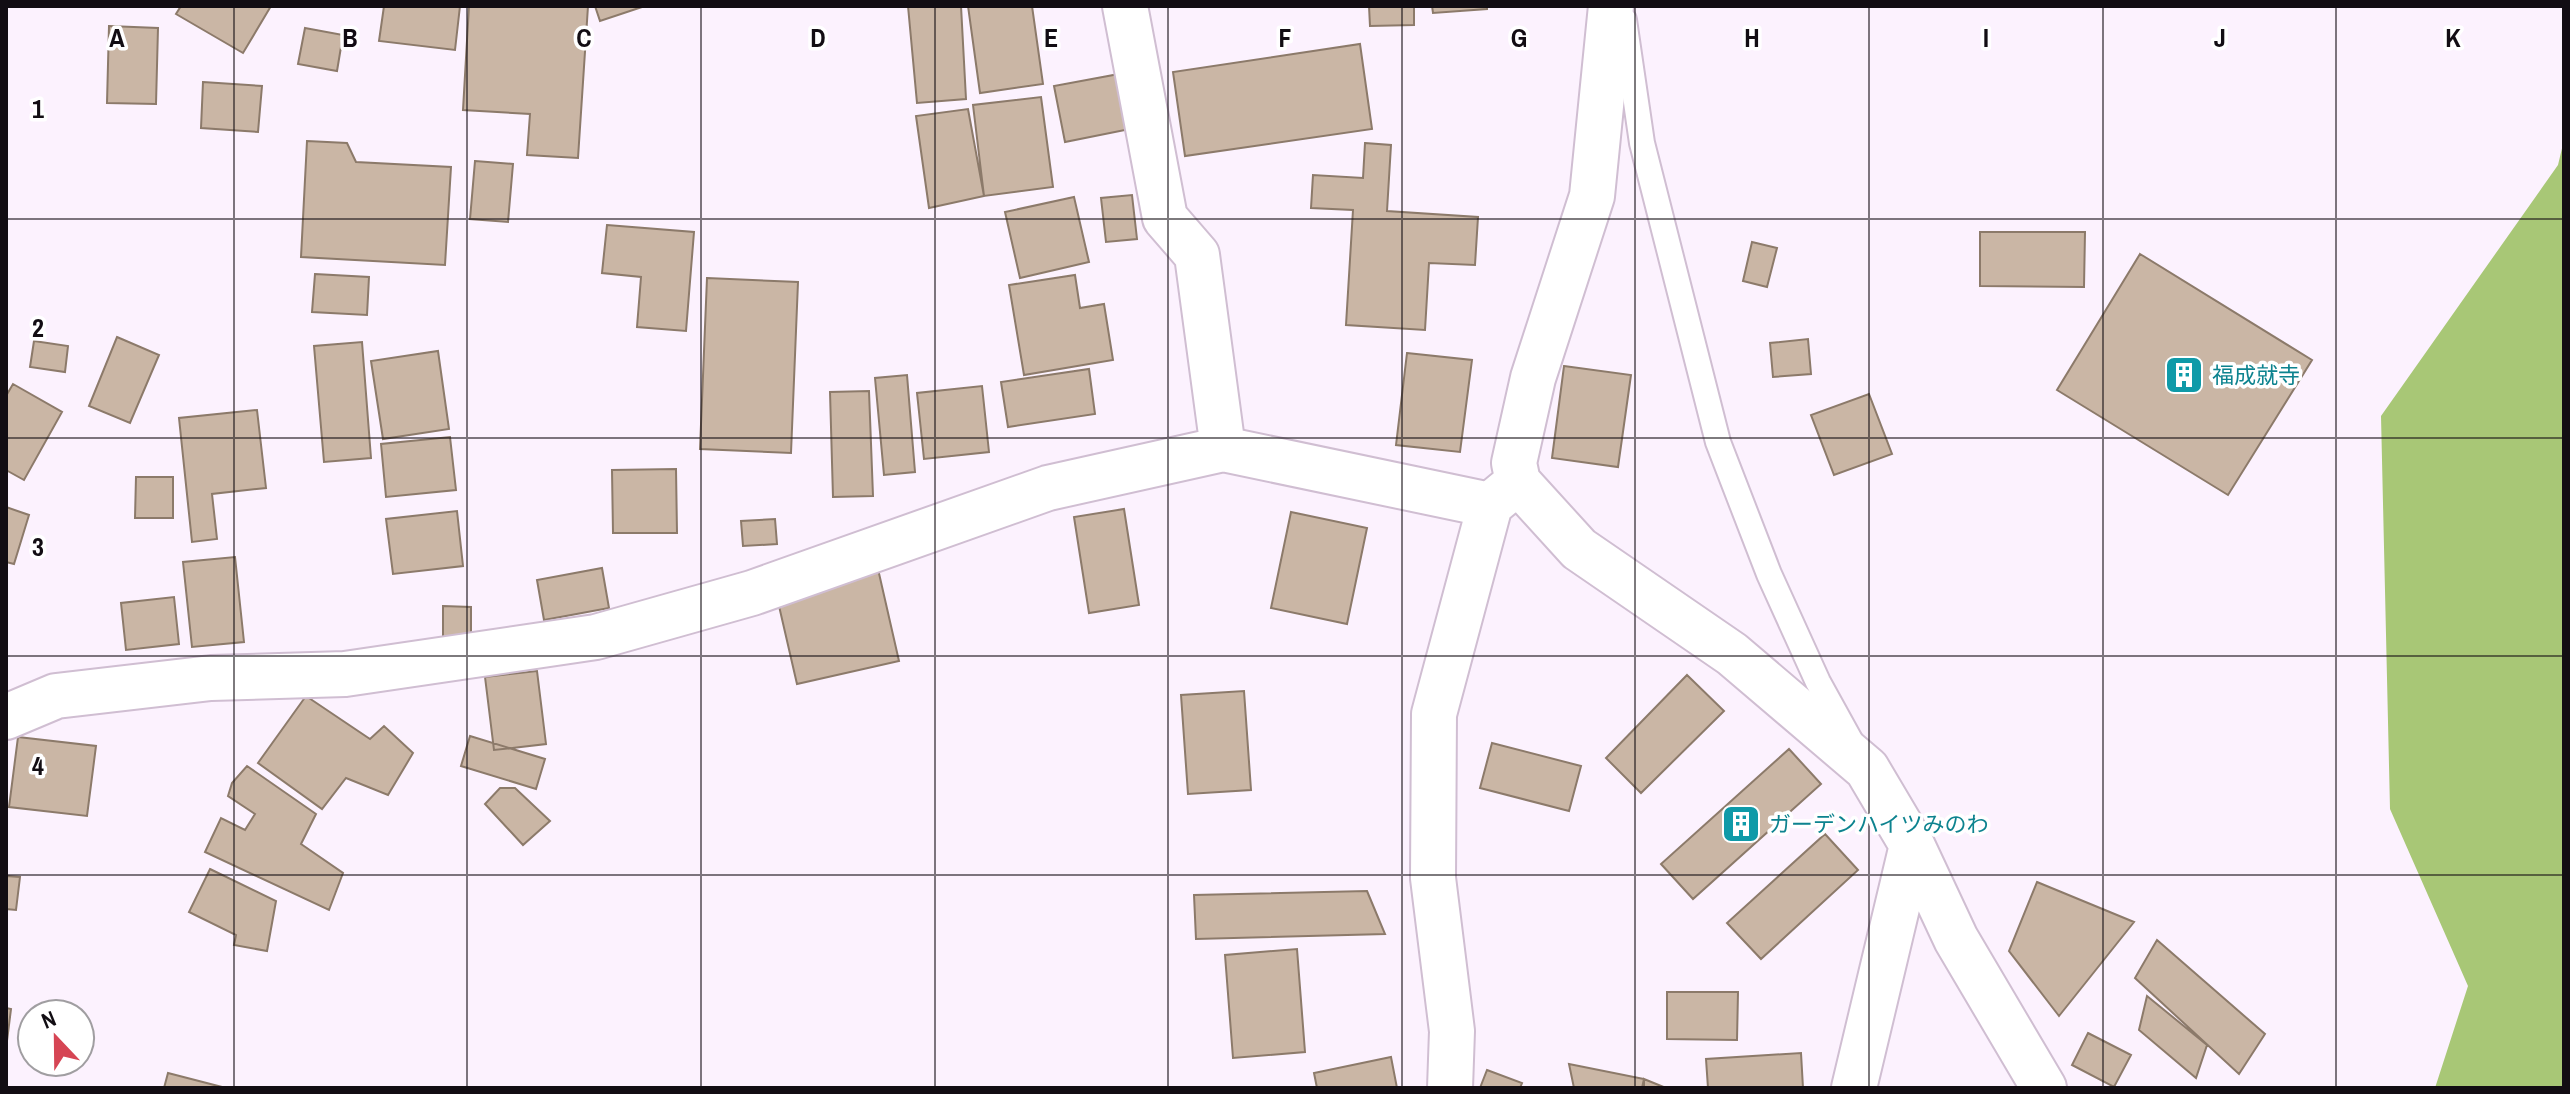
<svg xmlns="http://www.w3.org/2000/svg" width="2570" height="1094" font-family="'Archivo Narrow','Noto Sans JP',sans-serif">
<rect width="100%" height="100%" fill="#fcf2fe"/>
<path fill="#a8c776" d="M2564,140V1088H2435L2468,986L2390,809L2381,416L2558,165Z"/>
<path fill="#cab6a5" stroke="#8c7a6a" stroke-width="2" d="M181,6H271L243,53L176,14Z
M384,6H460L455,50L379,41Z
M469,6H588L578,158L527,155L530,114L463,110Z
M595,6H645L600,21Z
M908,6H961L966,99L917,103Z
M968,6H1032L1043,84L980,93Z
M1369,6H1414V25L1370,26Z
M1432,6H1487V9L1433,13Z
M109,26L158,28L156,104L107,103Z
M305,28L343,35L337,71L298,64Z
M1360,44L1372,129L1185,156L1173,72Z
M1119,74L1130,129L1065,142L1054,86Z
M203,82L262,86L258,132L201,128Z
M1041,97L1053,187L984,196L973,105Z
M968,109L984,196L929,208L916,116Z
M307,141L347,143L356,162L451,167L445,265L301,257Z
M1365,143L1391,145L1387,211L1478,217L1475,265L1429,263L1425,330L1346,325L1353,210L1311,208L1313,175L1363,178Z
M475,161L513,164L508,222L470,219Z
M1132,195L1137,239L1106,242L1101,198Z
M1074,197L1089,262L1020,278L1005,212Z
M607,225L694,232L686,331L637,327L641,277L602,273Z
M1980,232H2085L2084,287L1980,286Z
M1752,242L1777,248L1767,287L1743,281Z
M2140,254L2312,360L2228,495L2057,390Z
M315,274L369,277L367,315L312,312Z
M1075,275L1080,308L1104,304L1113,360L1024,375L1009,285Z
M707,278L798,282L791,453L700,449Z
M117,337L159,355L130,423L89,406Z
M1808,339L1811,374L1773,377L1770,343Z
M34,341L68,346L65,372L30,367Z
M362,342L371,458L324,462L314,346Z
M438,351L449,429L383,439L371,361Z
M1407,353L1472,360L1460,452L1396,445Z
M1564,366L1631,375L1618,467L1552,458Z
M1089,369L1095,414L1008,427L1001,382Z
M907,375L915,472L884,475L875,378Z
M13,384L62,412L24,480L6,470V396Z
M982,386L989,452L924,459L917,393Z
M869,391L873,496L833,497L830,392Z
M1869,394L1892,454L1834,475L1811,415Z
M257,410L266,488L212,494L217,539L192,542L179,418Z
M450,437L456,490L386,497L381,444Z
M676,469L677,533H613L612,470Z
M136,477H173V518H135Z
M6,507L29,515L14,564L6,562Z
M1124,509L1139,605L1089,613L1074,517Z
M457,511L463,566L393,574L386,519Z
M1291,512L1367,528L1347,624L1271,608Z
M775,519L777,544L743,546L741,521Z
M235,557L244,642L192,647L183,562Z
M602,568L609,608L544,620L537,580Z
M878,569L899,661L797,684L776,593Z
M174,597L179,644L126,650L121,603Z
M443,606L471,607V642H443Z
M537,671L546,744L494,750L485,677Z
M1687,675L1724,711L1641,793L1606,758Z
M1244,691L1251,790L1188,794L1181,695Z
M306,696L370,739L384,726L413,753L388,795L346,778L322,809L258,763Z
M470,736L545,759L536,789L461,766Z
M18,737L96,746L87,816L9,807Z
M1492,743L1581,766L1569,811L1480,788Z
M1789,749L1821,784L1693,899L1661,864Z
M247,766L316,814L301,844L343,873L329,910L205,852L221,818L245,830L255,814L228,796L232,783Z
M500,788H515L550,821L523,845L485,804Z
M1825,834L1858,870L1761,959L1727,923Z
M210,869L276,901L267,951L234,945L236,935L189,912Z
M6,876L20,877L16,910L6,909Z
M2037,882L2134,922L2059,1016L2009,951Z
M1367,891L1385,934L1196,939L1194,895Z
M2157,940L2265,1034L2239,1074L2135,978Z
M1297,949L1305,1052L1233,1058L1225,955Z
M1667,992H1738L1737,1040L1667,1039Z
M2147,996L2207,1045L2196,1078L2139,1030Z
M6,1008L11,1009L6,1049Z
M2088,1033L2131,1055L2114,1087L2072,1065Z
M1801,1053L1803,1088H1708L1706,1059Z
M1391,1057L1397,1088H1317L1314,1073Z
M1569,1064L1644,1079L1642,1088H1574Z
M1487,1070L1522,1083L1520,1088H1480Z
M168,1073L226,1088H164Z
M1644,1079L1666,1088H1644Z"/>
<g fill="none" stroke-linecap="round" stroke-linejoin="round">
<g stroke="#d0bed2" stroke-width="28">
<path id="lane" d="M1624,20L1642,143L1718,442L1769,574L1818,682L1850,740"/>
</g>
<g stroke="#d0bed2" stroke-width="48">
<path id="street" d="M1125,6L1165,218L1197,255L1223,449
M1611,6L1592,196L1533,378L1514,463L1518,482L1579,549L1732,654L1867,769L1912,845L1956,939L2044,1088
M6,717L56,696L211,678L345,674L596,637L752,593L1048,488L1223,449L1490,505
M1450,1088L1452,1031L1433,878L1434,714L1490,505L1513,486
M1854,1088L1912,845"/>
</g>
<use href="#lane" stroke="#fff" stroke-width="24"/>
<use href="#street" stroke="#fff" stroke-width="44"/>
</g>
<path fill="none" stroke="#120d13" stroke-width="2" stroke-opacity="0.55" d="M234,6V1088M467,6V1088M701,6V1088M935,6V1088M1168,6V1088M1402,6V1088M1635,6V1088M1869,6V1088M2103,6V1088M2336,6V1088M6,219H2564M6,438H2564M6,656H2564M6,875H2564"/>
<defs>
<g id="building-square" transform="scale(2)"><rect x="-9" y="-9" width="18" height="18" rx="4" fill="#0f9aa8" stroke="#fff"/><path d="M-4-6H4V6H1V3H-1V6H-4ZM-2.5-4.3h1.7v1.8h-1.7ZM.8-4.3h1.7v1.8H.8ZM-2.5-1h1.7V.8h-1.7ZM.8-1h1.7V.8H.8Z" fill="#fff"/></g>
</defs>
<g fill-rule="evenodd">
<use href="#building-square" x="2184" y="375"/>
<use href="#building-square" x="1741" y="824"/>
</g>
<g text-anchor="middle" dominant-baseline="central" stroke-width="7" stroke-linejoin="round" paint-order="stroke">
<g font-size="22" fill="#0d838f" stroke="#fff" text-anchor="start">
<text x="2212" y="375">福成就寺</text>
<text x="1769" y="824">ガーデンハイツみのわ</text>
</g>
</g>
<g font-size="26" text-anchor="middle" font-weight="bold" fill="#120d13" stroke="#fff" stroke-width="7" stroke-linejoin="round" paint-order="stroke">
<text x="117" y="47">A</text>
<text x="350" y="47">B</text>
<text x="584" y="47">C</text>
<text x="818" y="47">D</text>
<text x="1051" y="47">E</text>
<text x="1285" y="47">F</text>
<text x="1519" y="47">G</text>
<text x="1752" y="47">H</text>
<text x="1986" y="47">I</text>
<text x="2220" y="47">J</text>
<text x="2453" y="47">K</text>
<text x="38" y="118">1</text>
<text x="38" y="337">2</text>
<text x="38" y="556">3</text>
<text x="38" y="775">4</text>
</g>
<rect width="2570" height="1094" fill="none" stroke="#120d13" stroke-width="16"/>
<g transform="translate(56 1038) rotate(338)"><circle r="38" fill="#ffffff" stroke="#a09ea1" stroke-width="2"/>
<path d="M0-6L14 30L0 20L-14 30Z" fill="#d64554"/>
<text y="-12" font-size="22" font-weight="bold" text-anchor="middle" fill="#120d13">N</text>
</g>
</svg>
